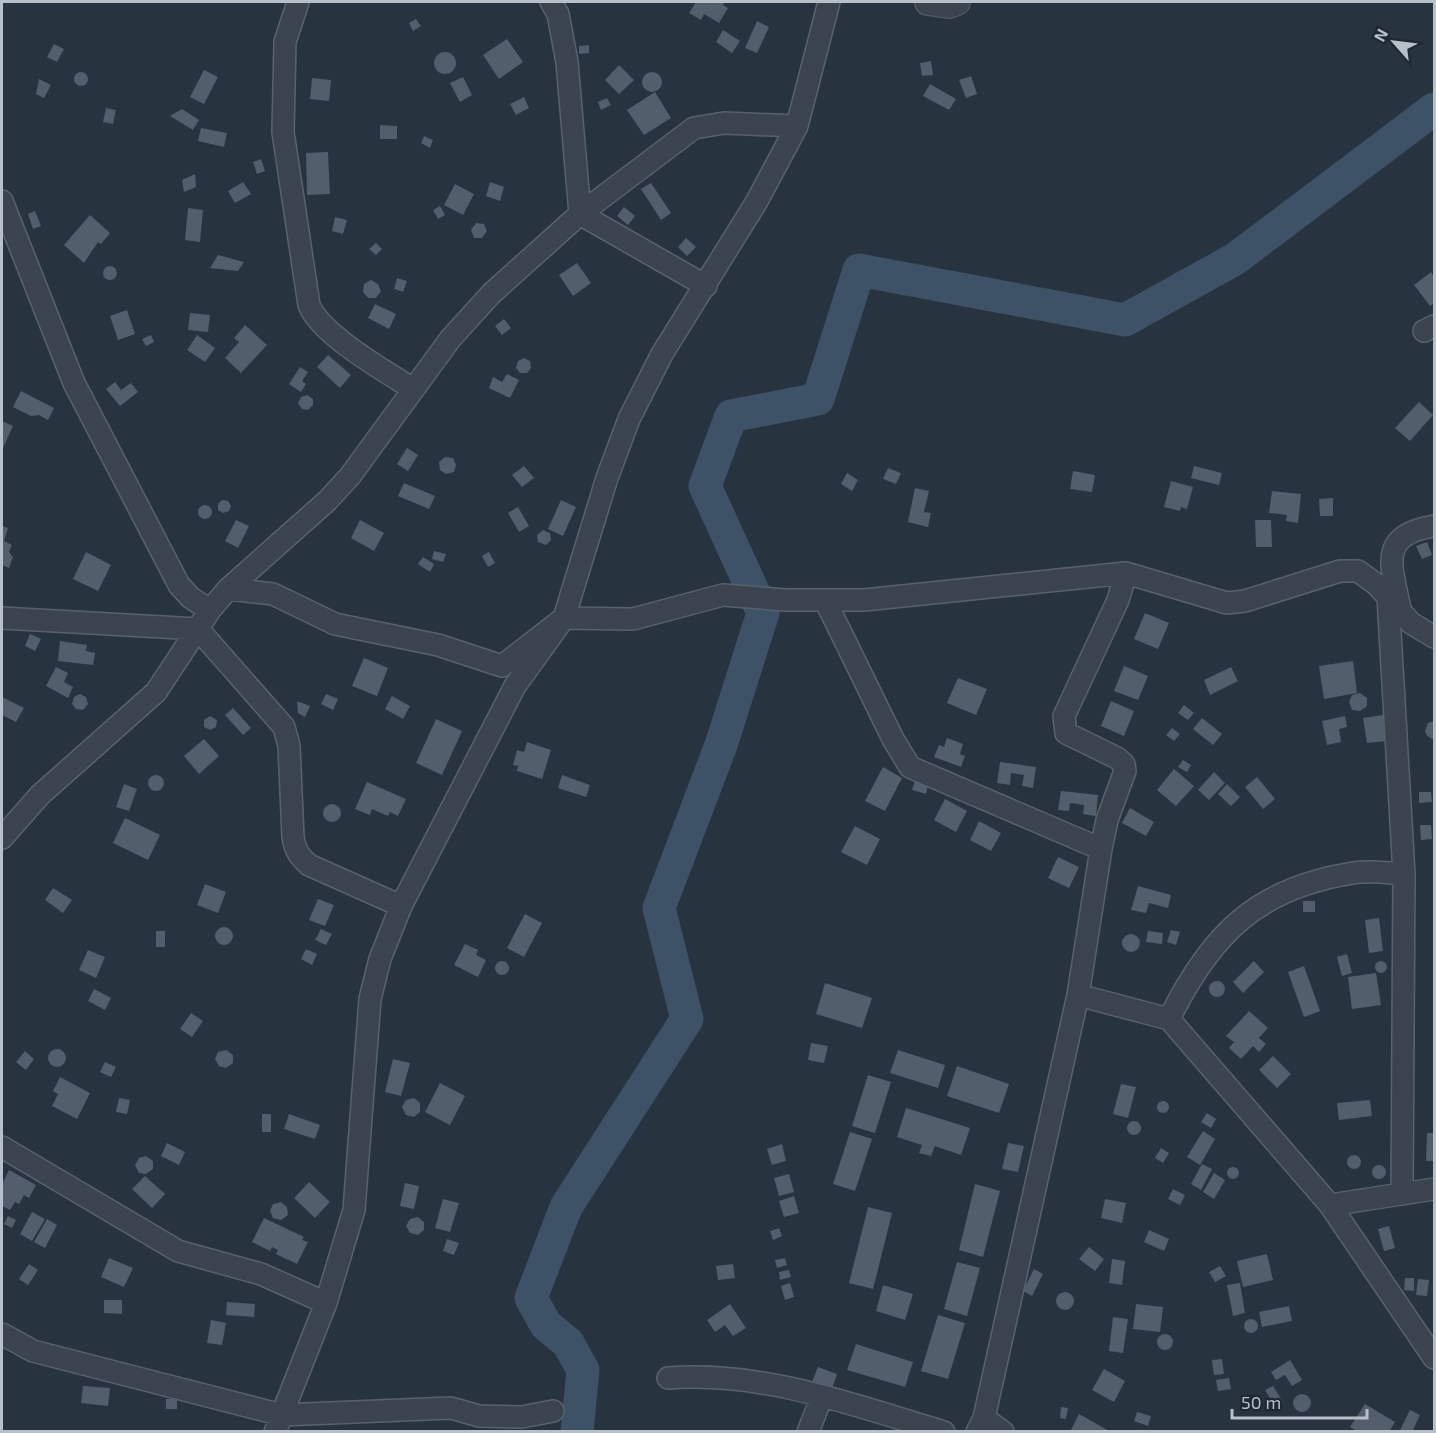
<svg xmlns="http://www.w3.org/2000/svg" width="1436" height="1433" font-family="'Exo 2',sans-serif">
<rect width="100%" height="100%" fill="#27333e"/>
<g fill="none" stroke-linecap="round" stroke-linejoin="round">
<path stroke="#3d5266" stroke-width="33" d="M577,1432L583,1370L568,1343L546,1325L531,1298L566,1207L687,1019L659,908L721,745L763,613L705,486L731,416L818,399L859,270L1125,320L1235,259L1434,109"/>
</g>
<path fill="#525e6c" d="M696,2H725L723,5L728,8L719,23L704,14L701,20L689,13Z
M416,19L421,26L413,31L409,23Z
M757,21L769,27L757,53L745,48Z
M723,30L740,41L732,53L716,42Z
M507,39L523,62L499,79L483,55Z
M54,44L64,49L57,62L47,57Z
M589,45V53L579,54V46Z
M434 63a11 11 0 1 1 22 0a11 11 0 1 1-22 0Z
M931,61L933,75L922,76L920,63Z
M619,65L634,80L619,94L605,80Z
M204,70L218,77L204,104L190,97Z
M74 79a7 7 0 1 1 14 0a7 7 0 1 1-14 0Z
M642 82a10 10 0 1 1 20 0a10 10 0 1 1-20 0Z
M971,76L977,94L966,98L959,80Z
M463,77L472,95L460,102L450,83Z
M312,78L331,80L329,101L310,99Z
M39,79L51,85L44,98L36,94Z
M930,84L956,99L949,110L923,96Z
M655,92L671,118L644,135L627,110Z
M524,97L529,108L516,115L510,104Z
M607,98L611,105L601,110L598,102Z
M106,108L116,110L113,124L103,122Z
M182,109L199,120L193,130L170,116Z
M380,125L397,126V139H380Z
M201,128L227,133L224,147L198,141Z
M424,136L433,140L430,148L421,143Z
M328,152L330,194L307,195L306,153Z
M261,159L265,171L257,174L253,162Z
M195,174L196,187L184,192L182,180Z
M243,182L251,194L235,203L228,191Z
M490,182L504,187L500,201L486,196Z
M651,183L671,213L661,220L641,189Z
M455,184L474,194L463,215L444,205Z
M440,206L445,215L438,219L433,210Z
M624,207L635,216L628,225L617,216Z
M188,208L203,210L200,242L185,240Z
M35,211L41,226L33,229L28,214Z
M90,215L110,233L101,244L98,242L84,263L64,245Z
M335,217L347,220L343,234L332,231Z
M476,223L484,224L487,231L482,238H474L471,230Z
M686,238L696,247L687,256L678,247Z
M376,243L382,249L376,255L369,249Z
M218,255L244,262L238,271L210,268Z
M577,263L591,283L573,296L559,275Z
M103 273a7 7 0 1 1 14 0a7 7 0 1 1-14 0Z
M1431,272L1434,277V303L1430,306L1414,285Z
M397,278L407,281L403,292L394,289Z
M371,280L378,284L381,291L376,298H368L363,292L364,284Z
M375,304L396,314L389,329L368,318Z
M127,310L135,334L118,340L110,316Z
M190,313L210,315L208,332L188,330Z
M504,319L511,328L502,335L495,326Z
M245,325L267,345L241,373L225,358L239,342L234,338Z
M151,335L154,342L146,346L142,339Z
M197,335L215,348L205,362L187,350Z
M328,355L351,375L340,388L317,367Z
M524,358L530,361L531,368L527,373H520L516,368L518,361Z
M300,367L308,372L302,381L306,384L301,392L289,384Z
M507,374L519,380L510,398L489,388L493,377L502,382Z
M115,382L121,390L131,383L138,392L120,406L106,389Z
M21,391L54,408L48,420L39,415L31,416L13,407Z
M307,395L313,399V405L308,410L302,409L298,403L301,397Z
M1419,402L1433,415L1410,441L1395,428Z
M2,421L13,426L2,450Z
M407,448L418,455L408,471L397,464Z
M445,457L453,458L456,465L454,472L446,474L440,470L439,462Z
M524,466L534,478L522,487L512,475Z
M1194,466L1222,473L1219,485L1191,478Z
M888,468L901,473L896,484L883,479Z
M1073,471L1095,475L1092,492L1070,489Z
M847,473L858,480L852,491L841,484Z
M1171,481L1193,487L1187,509L1181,507L1180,511L1164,507Z
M404,483L435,496L429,509L398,496Z
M915,488L929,491L924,512L931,513L928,527L908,522Z
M1272,491L1301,494L1298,523L1286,521L1287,515L1269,513Z
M1333,498V516H1320L1319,499Z
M222,500L228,501L231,506L229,511L223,513L218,510V504Z
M561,500L576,507L563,536L548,529Z
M198 512a7 7 0 1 1 14 0a7 7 0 1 1-14 0Z
M518,507L529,526L519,532L508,513Z
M236,520L249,526L238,548L225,541Z
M360,520L384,533L374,551L351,538Z
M1255,520H1271L1272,547H1256Z
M2,526L8,528L4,541L12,545L9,552L13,557L9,568L2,565Z
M543,530L550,533L551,540L546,545L538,542L537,535Z
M1427,542L1432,555L1422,559L1416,546Z
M434,551L446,554L443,562L432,559Z
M86,552L111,565L98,591L73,579Z
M489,552L495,563L488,567L482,556Z
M423,557L434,564L430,572L418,564Z
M1145,613L1169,623L1158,649L1134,639Z
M30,634L41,639L35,651L25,646Z
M60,641L87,645L86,651L95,653L93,665L58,661Z
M364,658L388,668L377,696L352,686Z
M1353,661L1357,693L1324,699L1319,666Z
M1124,666L1148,676L1138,700L1114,691Z
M56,667L68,673L64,682L73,687L68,698L46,686Z
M1231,667L1238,681L1210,695L1204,680Z
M958,678L987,689L976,715L947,703Z
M1360,693L1367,698V706L1360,711L1352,710L1349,702L1352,695Z
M80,694L86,697L88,704L83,710L76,709L72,704L74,697Z
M326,694L338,699L333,710L321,704Z
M392,696L410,706L403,719L385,709Z
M2,697L24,708L16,722L2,715Z
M297,701L310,706L305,717L298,713Z
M1111,701L1134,711L1124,736L1101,726Z
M1184,705L1194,713L1188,720L1178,713Z
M233,708L251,728L243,735L225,715Z
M1383,715L1387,741L1367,743L1363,718Z
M210,716L217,720L216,727L210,730L204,727V720Z
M1345,716L1347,727L1339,729L1341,742L1327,745L1322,721Z
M1202,718L1222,734L1213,745L1193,729Z
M436,719L462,731L442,775L416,763Z
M1434,721V740L1427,736L1425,731L1428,723Z
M1172,728L1180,734L1174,741L1166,735Z
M947,738L963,744L960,754L965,756L961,767L934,757L939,745L944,747Z
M204,739L219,756L199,774L184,756Z
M527,742L551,750L542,779L517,771L518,766L513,765L517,750L524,752Z
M1183,760L1191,765L1187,772L1178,767Z
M1000,762L1036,767L1033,788L1022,786L1024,775L1011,773L1010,785L997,783Z
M883,767L902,778L885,811L865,801Z
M1174,769L1194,786L1176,806L1157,790Z
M1214,772L1225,783L1209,800L1198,790Z
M562,775L590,785L586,797L558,788Z
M148 783a8 8 0 1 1 16 0a8 8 0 1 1-16 0Z
M1257,777L1275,799L1263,809L1245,787Z
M915,781L928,785L926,794L912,790Z
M367,782L406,799L398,816L390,812L388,816L372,809L370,815L355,809Z
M124,784L137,789L129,811L116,807Z
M1227,784L1240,797L1231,806L1218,794Z
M1061,791L1098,795L1096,816L1083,814L1084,805L1070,803L1069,811L1058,810Z
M1419,792H1431L1432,802L1419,803Z
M945,799L967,811L956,832L934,820Z
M323 813a9 9 0 1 1 18 0a9 9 0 1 1-18 0Z
M1130,808L1154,822L1146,836L1122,823Z
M125,818L160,835L148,860L113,843Z
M979,821L1001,833L991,851L970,840Z
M1420,825H1431L1432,839L1421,840Z
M855,826L880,839L867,865L841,852Z
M1058,857L1079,867L1069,888L1048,878Z
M205,884L226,892L218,913L197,905Z
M1138,886L1171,895L1168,908L1149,903L1146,913L1131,910Z
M53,888L72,900L63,913L45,900Z
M318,899L334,905L325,926L309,920Z
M1303,901H1315V912H1303Z
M525,914L542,923L524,957L507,948Z
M1379,918L1383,951L1369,953L1365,920Z
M215 936a9 9 0 1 1 18 0a9 9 0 1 1-18 0Z
M321,929L332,934L326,945L315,940Z
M1171,930L1180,932L1176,945L1167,942Z
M156,931H165V947H156Z
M1148,931L1163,933L1162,944L1146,942Z
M1122 943a9 9 0 1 1 18 0a9 9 0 1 1-18 0Z
M465,944L478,950L476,955L486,960L478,977L454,965Z
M306,949L317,954L312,965L301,959Z
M88,950L105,957L96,978L79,970Z
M1347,954L1352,973L1342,976L1337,957Z
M1375 967a6 6 0 1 1 12 0a6 6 0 1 1-12 0Z
M495 968a7 7 0 1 1 14 0a7 7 0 1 1-14 0Z
M1254,961L1264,972L1243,993L1233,982Z
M1304,966L1320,1011L1304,1017L1288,972Z
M1376,973L1381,1005L1352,1009L1348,977Z
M1209 989a8 8 0 1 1 16 0a8 8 0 1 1-16 0Z
M825,983L872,998L862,1028L816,1014Z
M94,989L111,998L105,1010L88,1001Z
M1249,1011L1268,1028L1259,1038L1266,1044L1259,1052L1253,1046L1241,1059L1229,1048L1234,1042L1226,1036Z
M191,1013L203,1021L192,1037L180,1029Z
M811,1043L828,1046L824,1063L808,1060Z
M48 1058a9 9 0 1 1 18 0a9 9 0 1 1-18 0Z
M226,1050L233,1055V1063L226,1068L219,1066L215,1059L218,1052Z
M898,1050L945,1065L938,1088L890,1073Z
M25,1051L34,1059L26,1070L16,1062Z
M1273,1056L1291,1074L1277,1088L1259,1070Z
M393,1059L410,1063L401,1096L385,1092Z
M105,1062L116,1067L111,1077L100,1072Z
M957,1066L1009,1084L999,1113L947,1096Z
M868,1075L891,1082L875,1133L852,1126Z
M60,1077L90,1093L77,1119L52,1106L58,1094L53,1091Z
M440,1083L465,1096L450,1125L425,1112Z
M1121,1084L1136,1087L1128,1118L1113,1114Z
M119,1098L130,1100L127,1114L116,1112Z
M414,1098L420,1103V1112L414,1117L406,1115L402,1107L406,1100Z
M1370,1100L1372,1116L1339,1120L1337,1103Z
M1157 1107a6 6 0 1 1 12 0a6 6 0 1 1-12 0Z
M906,1108L970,1128L961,1155L935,1146L931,1156L919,1153L922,1145L897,1137Z
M1207,1113L1216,1119L1211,1128L1201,1122Z
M262,1114H271V1132H262Z
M289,1114L320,1125L315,1139L284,1129Z
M1127 1128a7 7 0 1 1 14 0a7 7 0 1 1-14 0Z
M1203,1131L1215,1139L1200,1165L1187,1157Z
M850,1132L872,1139L855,1191L833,1184Z
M1427,1133H1434V1161H1426Z
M167,1143L185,1152L179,1165L161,1156Z
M1008,1143L1024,1146L1018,1172L1002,1169Z
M782,1144L786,1161L772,1165L767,1149Z
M1161,1148L1169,1153L1163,1163L1155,1158Z
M1347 1162a7 7 0 1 1 14 0a7 7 0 1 1-14 0Z
M146,1156L153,1161V1169L146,1174L139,1173L135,1165L139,1158Z
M1202,1164L1212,1169L1201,1190L1191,1184Z
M1372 1172a7 7 0 1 1 14 0a7 7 0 1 1-14 0Z
M1227 1173a6 6 0 1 1 12 0a6 6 0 1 1-12 0Z
M9,1170L36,1185L29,1198L24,1195L19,1204L15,1202L10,1210L2,1206V1184Z
M1214,1173L1225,1180L1214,1199L1203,1192Z
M789,1174L794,1192L779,1196L774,1178Z
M145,1176L165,1194L152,1208L132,1189Z
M309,1182L330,1202L315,1218L294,1198Z
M405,1183L419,1186L414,1209L400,1206Z
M975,1184L1000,1191L983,1257L959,1250Z
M1173,1189L1185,1195L1180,1205L1168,1199Z
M794,1196L799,1213L784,1217L779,1201Z
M443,1199L459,1203L450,1232L435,1228Z
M1105,1199L1126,1203L1122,1223L1101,1218Z
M281,1202L287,1207L288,1215L281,1220L273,1218L270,1211L273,1204Z
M868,1207L892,1213L873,1289L849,1283Z
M32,1212L45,1219L32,1241L20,1234Z
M8,1216L16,1220L12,1228L4,1224Z
M418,1217L424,1222V1230L418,1235L410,1233L406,1226L410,1219Z
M264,1218L304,1237L302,1240L308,1242L297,1264L276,1254L278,1250L272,1247L270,1251L252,1242Z
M47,1219L57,1225L45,1248L34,1242Z
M1389,1226L1395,1248L1384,1251L1378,1229Z
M779,1228L782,1236L773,1240L770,1231Z
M1149,1230L1169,1239L1164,1251L1144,1242Z
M447,1239L459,1243L454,1255L443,1251Z
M1089,1247L1104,1259L1095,1271L1079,1259Z
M1267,1254L1273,1280L1243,1287L1237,1261Z
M109,1258L133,1268L124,1287L101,1277Z
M785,1258L787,1265L777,1268L775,1260Z
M1112,1259L1125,1261L1122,1285L1109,1283Z
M957,1262L980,1268L967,1316L944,1309Z
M29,1264L38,1270L28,1285L19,1279Z
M733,1264L735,1278L718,1280L716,1266Z
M1220,1266L1226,1276L1215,1282L1209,1272Z
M1034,1269L1043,1274L1032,1296L1023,1291Z
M789,1270L791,1277L780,1280L779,1272Z
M1405,1278H1414V1291L1404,1290Z
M1418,1279L1429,1280L1427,1296L1416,1295Z
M790,1283L794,1297L785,1300L781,1286Z
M1240,1283L1245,1313L1233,1316L1227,1285Z
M883,1285L913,1294L905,1320L876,1311Z
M1056 1301a9 9 0 1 1 18 0a9 9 0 1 1-18 0Z
M104,1300H122V1314L104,1313Z
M227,1302L255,1304L254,1317L226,1315Z
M730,1304L746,1328L733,1336L725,1325L715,1332L707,1320Z
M1136,1304L1163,1307L1160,1332L1133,1329Z
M1289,1306L1292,1321L1262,1327L1259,1312Z
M938,1315L965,1323L948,1379L921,1371Z
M1113,1317L1128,1319L1123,1353L1109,1351Z
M1244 1326a7 7 0 1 1 14 0a7 7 0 1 1-14 0Z
M211,1320L226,1323L222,1345L207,1343Z
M1157 1342a8 8 0 1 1 16 0a8 8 0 1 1-16 0Z
M856,1344L913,1362L905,1387L847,1370Z
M1222,1359L1224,1374L1214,1375L1212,1360Z
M1290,1360L1302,1380L1292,1386L1285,1375L1276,1380L1271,1372Z
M818,1367L837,1374L832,1389L812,1382Z
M1104,1369L1125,1381L1114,1402L1092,1390Z
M1229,1378L1231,1389L1218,1391L1216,1380Z
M83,1386L110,1388L108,1406L81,1403Z
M1273,1386L1283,1402L1275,1407L1265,1390Z
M1293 1403a9 9 0 1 1 18 0a9 9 0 1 1-18 0Z
M166,1399H177V1409H166Z
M1365,1404L1395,1422L1389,1432H1358L1350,1427Z
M1061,1407L1068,1408L1066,1419L1060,1418Z
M1410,1410L1420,1415L1412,1432H1399Z
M1137,1412L1151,1416L1148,1426L1134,1421Z
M1079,1414L1111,1432H1070Z"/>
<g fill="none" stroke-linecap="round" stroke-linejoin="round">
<g stroke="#58626c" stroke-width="24">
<path id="minor" d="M298,2L285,42L283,132L309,305C321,335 385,371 413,389
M551,2L558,14L567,62L580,214L706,286
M2,201L74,383L179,585L191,598L210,610
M1424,331L1434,326
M228,589L273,594L335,624L438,645L502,666L564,618L633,619L723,595L785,600H864L1126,573L1227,603L1245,601L1340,571H1358L1377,585L1411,623L1434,637
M1388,597L1404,874C1388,873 1369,870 1353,873C1257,888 1211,934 1169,1019L1330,1205L1434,1358
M825,600L893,739L910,767L1101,849
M1400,609C1391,564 1378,535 1434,526
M2,618L198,629L284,727L289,746L293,837C295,850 299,856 309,865L401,906
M2,838L40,795L156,692L210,610L228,589L327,501L350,476L451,338L492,293L580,214L694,128L724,123L797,126
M1078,995L1101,849L1107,820L1125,771L1124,764L1117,758L1066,733L1064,716L1118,600L1126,573
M2,1147L178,1251L261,1274L326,1303
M1402,1194L1404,874
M1330,1205L1434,1189
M2,1334L33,1351L282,1415L451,1408L479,1416L522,1417L553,1411
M668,1378C764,1371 853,1405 944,1432
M984,1418L1003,1432
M275,1432L326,1303L354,1210L370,999L380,959L401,906L515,686L564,618L607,478L629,419L662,354L757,201L797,126L829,2
M808,1432L822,1396
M977,1432L984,1418L1078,995L1169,1019"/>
</g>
<g stroke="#58626c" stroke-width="28">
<path id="tertiary" d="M928,2L949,5L957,2"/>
</g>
<use href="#minor" stroke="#3b444e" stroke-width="21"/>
<use href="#tertiary" stroke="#3b444e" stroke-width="26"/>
</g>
<rect width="1436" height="1433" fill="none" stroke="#b7bfc9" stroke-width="6"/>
<g transform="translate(1394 42) rotate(298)" stroke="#1f2933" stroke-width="4.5" paint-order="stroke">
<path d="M0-4.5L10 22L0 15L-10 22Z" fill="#b7bfc9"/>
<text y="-9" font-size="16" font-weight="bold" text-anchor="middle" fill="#b7bfc9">N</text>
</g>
<path d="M1232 1409v9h135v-9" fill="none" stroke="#b7bfc9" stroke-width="3"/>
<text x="1241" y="1409" font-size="18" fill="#b7bfc9" stroke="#1f2933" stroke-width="4.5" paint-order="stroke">50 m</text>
</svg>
